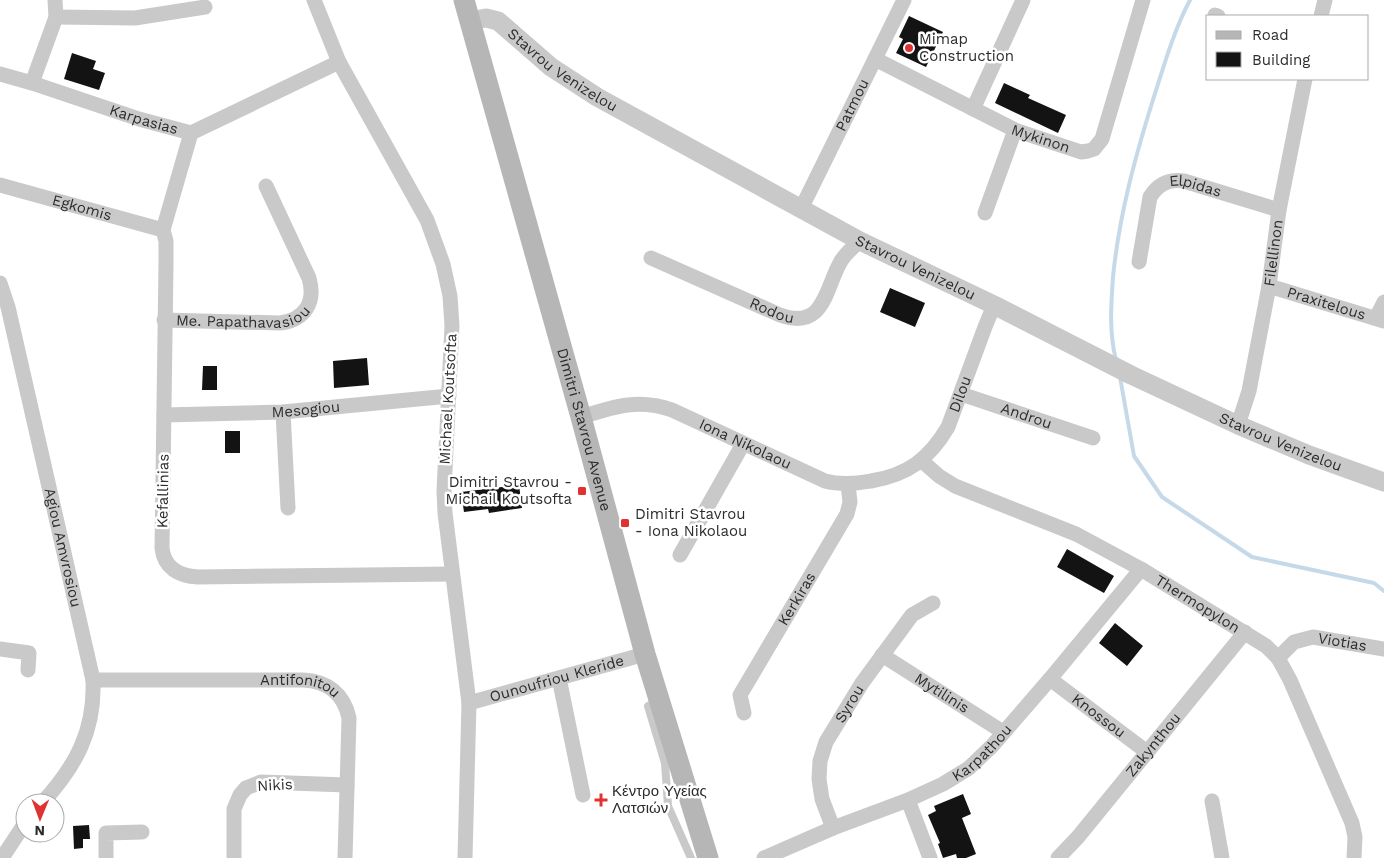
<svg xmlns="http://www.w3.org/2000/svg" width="1384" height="858" font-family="'Work Sans',sans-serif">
<rect width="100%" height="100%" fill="#fff"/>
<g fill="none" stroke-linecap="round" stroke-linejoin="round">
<path stroke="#c6d9e9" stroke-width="4" d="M1116,360C1109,333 1111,305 1113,277C1119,217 1134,161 1152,103C1163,69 1173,32 1190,0
M1120,377L1134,456L1162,497L1252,557L1374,583L1384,591"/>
</g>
<path fill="#131313" d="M909,16L943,32L926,67L896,53L903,39L899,37Z
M72,53L96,61L93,69L105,73L99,90L64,79Z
M1004,83L1030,95L1028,98L1066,115L1058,133L995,103Z
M890,288L925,303L915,327L880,312Z
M367,358L369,385L334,388L333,361Z
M203,366H217V390H202Z
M225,431H240V453H225Z
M519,485L522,508L489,513L488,509L464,512L461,492Z
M1067,549L1114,576L1104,593L1057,567Z
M1115,623L1143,646L1127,666L1099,643Z
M963,794L971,814L962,818L976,854L966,858H957L956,854L943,858L938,844L940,843L928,815L936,811L934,806Z
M89,825L90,839H83V848L74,849L73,826Z"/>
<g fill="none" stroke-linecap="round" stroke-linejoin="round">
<path stroke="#c9c9c9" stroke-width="8" d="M657,701L648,706L665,763L668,806L691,858"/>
<g stroke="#c9c9c9" stroke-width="15">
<path d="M314,0L339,62L427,220L443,264L450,296L452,326L444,491L445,513L469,703L465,858"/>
<path d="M1215,15L1218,16"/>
<path d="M1321,16L1325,0"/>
<path d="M56,17L135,18L205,7"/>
<path id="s1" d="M875,59L1015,130L1081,152L1088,151L1094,149L1102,139L1143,0"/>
<path id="s2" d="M0,74L32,83L139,119L191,133L339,62"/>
<path d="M32,83L56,17L55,0"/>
<path d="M973,109L1023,0"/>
<path d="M191,133L163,230L166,241V264L162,548C164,568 179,576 198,577L451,574"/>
<path id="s3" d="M0,185L163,230"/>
<path id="s4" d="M801,209L904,0"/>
<path d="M985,213L1015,130"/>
<path id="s5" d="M651,258L780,315C825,331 825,288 841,261C846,253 853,247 860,241"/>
<path id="s6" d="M1139,262L1150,197C1158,184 1168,179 1184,181L1279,210"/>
<path id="s7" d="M0,283L8,307L93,680C95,731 76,766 42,803"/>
<path id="s8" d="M1269,286L1384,321"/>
<path d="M1376,318L1384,302"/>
<path id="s9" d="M164,320L280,323C305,320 316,302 309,278L266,186"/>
<path id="s10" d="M961,394L1093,438"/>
<path d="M283,412L288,508"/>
<path id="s11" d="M164,415L283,412L449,396"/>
<path id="s12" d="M581,417C613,407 638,398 672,410L825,481C840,485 855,484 871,481C908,475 929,459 948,427L985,327L994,305"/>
<path id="s13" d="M1238,425L1249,391L1269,286L1279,210L1305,79"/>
<path id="s14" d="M922,461L939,476L955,486L1076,534L1141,569L1266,646L1278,658L1290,680L1352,823L1355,837L1354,858"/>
<path d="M680,555L743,444"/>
<path d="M0,649L29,653L28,670"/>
<path id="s15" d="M882,655L1003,732"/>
<path id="s16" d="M1278,658L1294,642L1313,637L1384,649"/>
<path d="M559,678L583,795"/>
<path id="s17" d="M1050,679L1147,752"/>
<path id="s18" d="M93,680H303C327,681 344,694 349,718L345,858"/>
<path id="s19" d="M469,703L645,654"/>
<path id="s20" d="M744,713L740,695L847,514L850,502L848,484"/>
<path d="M908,800L930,858"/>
<path d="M1212,801L1222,858"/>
<path id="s21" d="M833,828L822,799L819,779L820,761L826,742L862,683L912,615L933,603"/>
<path d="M2,858L25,823"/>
<path d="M106,858V833L142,832"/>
<path d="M234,858V809L240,795L246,788L261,782L347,785"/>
<path id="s22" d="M764,858L833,828L908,800L943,784L969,768L992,746L1050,679L1141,569"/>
<path id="s23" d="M1058,858L1078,837L1245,632"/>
</g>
<path stroke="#c9c9c9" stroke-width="19" id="s24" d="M470,21L486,18L498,21L551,67L597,97L860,241L994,305L1131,375L1238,425L1309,455L1384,482"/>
<path stroke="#b6b6b6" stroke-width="21" id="s25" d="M464,0L581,417L645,654L708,858"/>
</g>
<g fill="#df3332" stroke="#fff" stroke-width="2">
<circle cx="909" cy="48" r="5"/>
<rect x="577" y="486" width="10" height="10" rx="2.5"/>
<rect x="620" y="518" width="10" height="10" rx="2.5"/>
<path d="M598.5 792.5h5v5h5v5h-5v5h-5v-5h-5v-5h5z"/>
</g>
<g text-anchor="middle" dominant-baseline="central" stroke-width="5" stroke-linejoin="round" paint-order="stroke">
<g font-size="15" fill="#2c2c2c" stroke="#fff" text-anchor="start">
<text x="919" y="39">Mimap<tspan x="919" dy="17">Construction</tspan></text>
<text x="572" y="482" text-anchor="end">Dimitri Stavrou -<tspan x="572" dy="17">Michail Koutsofta</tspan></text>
<text x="635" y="514">Dimitri Stavrou<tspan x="635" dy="17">- Iona Nikolaou</tspan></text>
<text x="612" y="791">Κέντρο Υγείας<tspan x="612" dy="17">Λατσιών</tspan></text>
</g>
<g font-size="15" fill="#2c2c2c" stroke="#fff">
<text stroke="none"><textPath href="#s24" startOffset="110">Stavrou Venizelou</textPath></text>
<text stroke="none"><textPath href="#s4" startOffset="116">Patmou</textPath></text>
<text stroke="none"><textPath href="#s2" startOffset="151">Karpasias</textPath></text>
<text stroke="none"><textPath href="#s1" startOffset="184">Mykinon</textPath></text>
<text stroke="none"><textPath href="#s6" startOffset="118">Elpidas</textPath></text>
<text stroke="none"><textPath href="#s3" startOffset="85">Egkomis</textPath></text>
<text stroke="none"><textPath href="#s13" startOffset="176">Filellinon</textPath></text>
<text stroke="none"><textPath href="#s24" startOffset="515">Stavrou Venizelou</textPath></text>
<text stroke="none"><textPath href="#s8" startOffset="60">Praxitelous</textPath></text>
<text stroke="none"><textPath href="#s5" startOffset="132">Rodou</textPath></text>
<text stroke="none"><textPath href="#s9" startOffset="80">Me. Papathavasiou</textPath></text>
<text stroke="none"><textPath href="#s12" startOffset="441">Dilou</textPath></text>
<text transform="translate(448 399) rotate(-87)">Michael Koutsofta</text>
<text stroke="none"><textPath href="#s11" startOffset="142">Mesogiou</textPath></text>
<text stroke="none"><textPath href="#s10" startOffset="69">Androu</textPath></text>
<text stroke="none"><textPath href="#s25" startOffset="446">Dimitri Stavrou Avenue</textPath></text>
<text stroke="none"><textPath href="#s24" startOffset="920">Stavrou Venizelou</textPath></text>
<text stroke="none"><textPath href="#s12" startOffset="174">Iona Nikolaou</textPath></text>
<text transform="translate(163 491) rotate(-89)">Kefallinias</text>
<text stroke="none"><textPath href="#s7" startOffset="272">Agiou Amvrosiou</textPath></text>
<text stroke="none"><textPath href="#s20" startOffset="130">Kerkiras</textPath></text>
<text stroke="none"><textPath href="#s14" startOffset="312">Thermopylon</textPath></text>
<text stroke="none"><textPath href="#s16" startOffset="72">Viotias</textPath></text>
<text stroke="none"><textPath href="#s19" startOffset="91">Ounoufriou Kleride</textPath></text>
<text stroke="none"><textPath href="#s18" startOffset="208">Antifonitou</textPath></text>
<text stroke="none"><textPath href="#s15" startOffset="71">Mytilinis</textPath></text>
<text stroke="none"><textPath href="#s21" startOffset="134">Syrou</textPath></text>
<text stroke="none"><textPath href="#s17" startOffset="61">Knossou</textPath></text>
<text stroke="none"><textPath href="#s23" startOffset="148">Zakynthou</textPath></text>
<text stroke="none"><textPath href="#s22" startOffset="244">Karpathou</textPath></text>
<text transform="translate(275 785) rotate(-3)">Nikis</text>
</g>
</g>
<rect x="1206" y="15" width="162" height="65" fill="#ffffff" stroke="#ababab"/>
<rect x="1216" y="31" width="25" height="8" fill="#b6b6b6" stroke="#ababab"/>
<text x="1252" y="40" font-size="15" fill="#2c2c2c">Road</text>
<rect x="1216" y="52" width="25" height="15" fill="#131313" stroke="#ababab"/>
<text x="1252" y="65" font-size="15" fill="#2c2c2c">Building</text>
<g transform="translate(40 818) rotate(181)"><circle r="24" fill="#ffffff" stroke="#ababab"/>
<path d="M0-4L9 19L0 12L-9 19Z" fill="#df3332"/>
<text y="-8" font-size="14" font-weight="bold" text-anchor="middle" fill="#2c2c2c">N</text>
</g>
</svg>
